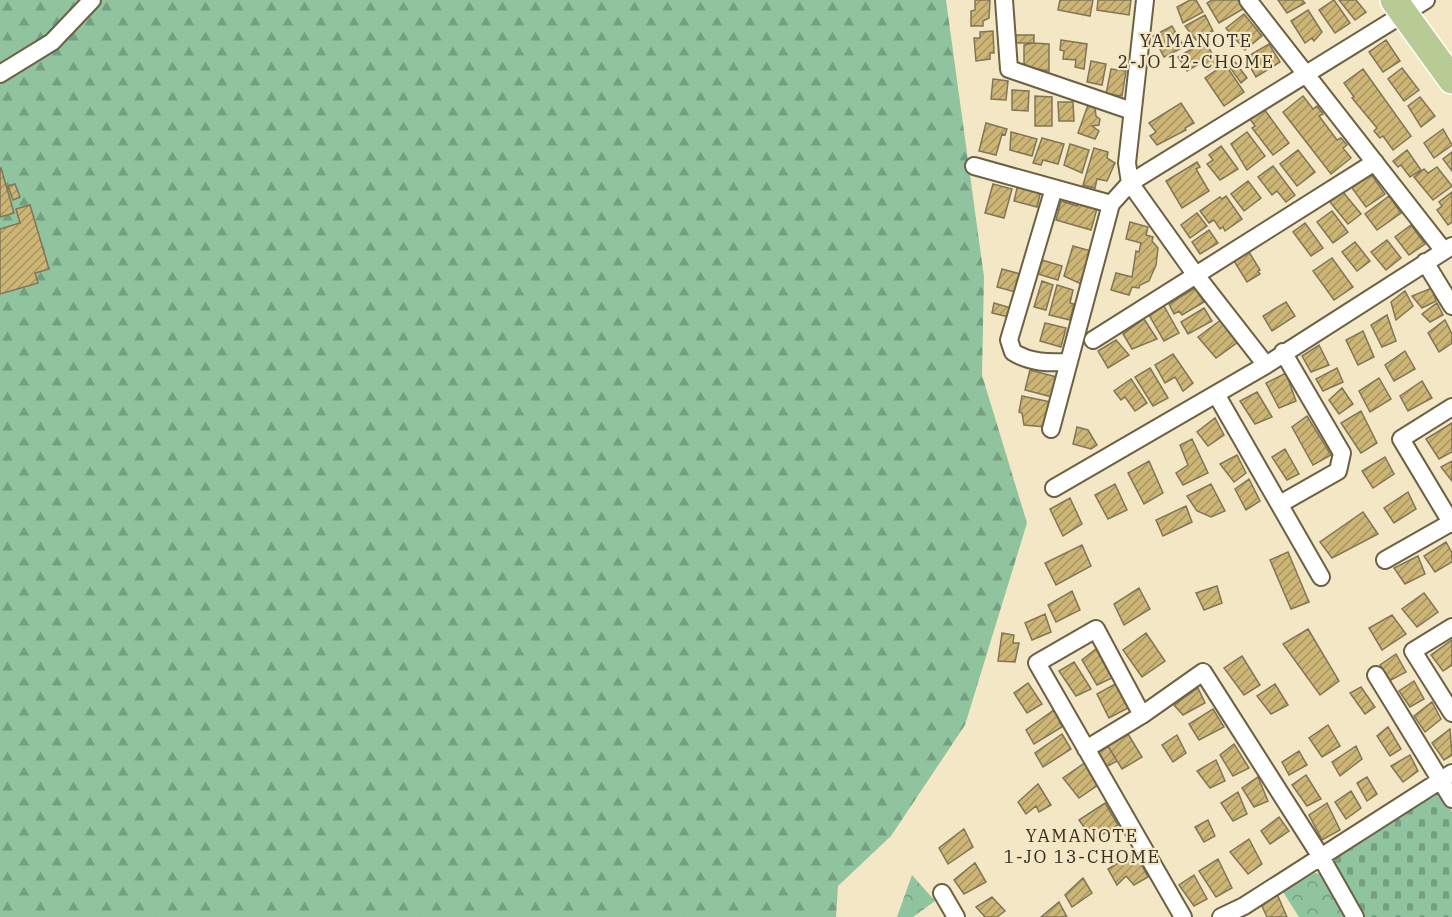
<svg xmlns="http://www.w3.org/2000/svg" width="1452" height="917" font-family="'IBM Plex Serif',serif">
<defs>
<pattern id="forest-firs" width="22" height="20" patternUnits="userSpaceOnUse" patternTransform="scale(1.5)"><rect width="22" height="20" fill="#8fc49e"/><path d="M5 1l3.5 6h-7zM16 11l3.5 6h-7z" fill="#75a080"/></pattern>
<pattern id="cemetery-stones" width="16" height="16" patternUnits="userSpaceOnUse" patternTransform="scale(1.5)"><rect width="16" height="16" fill="#8fc49e"/><path d="M2 7V4a2 2 0 0 1 4 0v3zM10 15v-3a2 2 0 0 1 4 0v3z" fill="#75a080"/></pattern>
<pattern id="park-crowns" width="20" height="18" patternUnits="userSpaceOnUse" patternTransform="scale(1.5)"><rect width="20" height="18" fill="#8fc49e"/><path d="M2 6a3 3 0 1 1 6 0M12 15a3 3 0 1 1 6 0" fill="none" stroke="#75a080"/></pattern>
<pattern id="building-hatch" width="6" height="6" patternUnits="userSpaceOnUse" patternTransform="scale(1.5)"><rect width="6" height="6" fill="#cdb675"/><path d="M-1 1l2-2M0 6l6-6M5 7l2-2" fill="none" stroke="#a79460"/></pattern>
</defs>
<rect width="100%" height="100%" fill="#f4e7c5"/>
<path fill="url(#forest-firs)" d="M0,0H946L984,277L982,375L1027,523L965,725L891,836L838,886L836,917H0Z"/>
<path fill="url(#cemetery-stones)" d="M1439,789L1452,812V917H1362L1329,860Z"/>
<path fill="url(#park-crowns)" d="M1315,873L1321,874L1347,917H1299L1283,892Z
M912,875L935,901L913,917H897Z"/>
<path fill="url(#building-hatch)" stroke="#807557" stroke-width="1.5" d="M975,0H990L989,18L983,21V26H971V11L975,10Z
M1060,0H1093L1090,16L1058,10Z
M1098,0H1131L1129,15L1097,10Z
M1190,0H1196L1203,12L1183,23L1177,7Z
M1212,0H1238L1243,9L1219,23L1207,3Z
M1278,0H1302L1305,3L1287,13Z
M1334,0L1350,23L1335,33L1319,10Z
M1339,0H1356L1366,12L1355,20Z
M1308,10L1322,32L1314,41L1312,38L1305,43L1291,21Z
M1244,14L1262,36L1245,50L1226,28Z
M1205,15L1213,31L1196,40L1185,26Z
M1172,26L1184,47L1164,57L1153,36Z
M993,31L994,53H990V59L976,61L974,38H980V32Z
M1015,35H1034V43H1015Z
M1061,40L1087,44L1084,69L1075,67L1076,60L1063,59L1064,51L1060,50Z
M1386,40L1400,61L1383,72L1369,52Z
M1205,41L1218,64L1208,70L1204,61L1187,71L1178,57Z
M1033,43L1049,44V71L1024,67V45Z
M1269,44L1280,62L1256,77L1245,58Z
M1091,61L1106,64L1102,85L1087,82Z
M1235,62L1247,78L1241,83L1229,66Z
M1225,64L1244,92L1224,106L1205,78Z
M1402,68L1419,90L1404,101L1388,79Z
M1111,69L1126,71L1122,96L1106,94Z
M1363,69L1411,136L1393,150L1383,136L1380,138L1374,131L1377,128L1352,98L1354,97L1344,83Z
M993,79L1008,81L1006,100L991,99Z
M1012,90L1029,91L1028,111L1012,110Z
M1035,96L1052,97V126H1035Z
M1303,96L1313,109L1317,106L1323,114L1319,116L1337,140L1341,138L1347,145L1343,148L1351,158L1331,174L1283,112Z
M1420,97L1435,116L1421,127L1408,106Z
M1058,102H1073L1074,121H1059Z
M1181,103L1194,123L1185,128L1186,130L1157,145L1150,136L1156,132L1149,123Z
M1088,105L1095,108L1096,116L1100,119L1099,125L1092,126L1099,131L1095,139L1078,133Z
M1264,109L1289,143L1273,155L1252,128L1255,126L1250,119Z
M986,123L1007,129L1005,135L1002,134L996,155L979,151Z
M1443,129L1452,145L1434,158L1424,143Z
M1011,132L1037,139L1032,156L1010,150Z
M1247,132L1265,156L1247,170L1231,144Z
M1042,138L1064,144L1058,164L1043,160L1041,165L1033,163Z
M1070,144L1089,150L1082,173L1064,165Z
M1221,146L1238,169L1220,180L1207,164L1213,160L1209,155Z
M1094,148L1108,152L1107,158L1115,163L1107,181L1097,179L1095,188L1083,185Z
M1298,150L1315,172L1297,186L1280,164Z
M1407,150L1421,170L1410,177L1401,165L1398,167L1393,161Z
M1452,152V171L1443,159Z
M1197,162L1200,167L1196,169L1209,191L1182,208L1166,181Z
M1273,166L1295,195L1286,202L1277,191L1272,195L1258,177Z
M1437,167L1452,186L1433,200L1414,177L1424,169L1428,173Z
M1,168L14,213L0,217V169Z
M1371,174L1385,194L1366,207L1352,188Z
M1248,181L1261,198L1244,211L1231,194Z
M15,184L20,197L13,200L8,186Z
M993,184L1012,189L1004,218L985,213Z
M1018,184L1041,190L1037,207L1014,201Z
M1343,192L1361,214L1348,224L1330,202Z
M1452,192V222L1448,225L1437,210L1442,206L1439,202Z
M1226,196L1242,219L1225,231L1223,227L1220,229L1214,220L1209,223L1200,211L1220,197L1222,199Z
M1389,196L1401,213L1377,230L1365,214Z
M1079,200L1098,205L1091,230L1056,220L1061,201L1077,206Z
M30,205L49,269L35,273L38,283L0,294V229L20,223L16,209Z
M1332,211L1348,232L1333,243L1317,222Z
M1197,213L1207,226L1190,238L1181,225Z
M1130,222L1148,227L1146,235L1153,237L1152,241L1158,248L1156,265L1149,281L1140,285L1139,288L1132,287L1129,295L1111,290L1116,273L1132,277L1136,251L1139,252L1141,243L1126,239Z
M1305,223L1323,248L1311,256L1293,232Z
M1411,225L1425,244L1409,255L1395,237Z
M1209,230L1218,243L1200,254L1192,242Z
M1387,240L1401,258L1386,270L1371,252Z
M1355,242L1370,261L1357,271L1342,252Z
M1073,246L1091,251L1081,284L1064,276Z
M1249,252L1260,270L1258,271L1260,274L1247,282L1234,261Z
M1332,258L1353,287L1334,300L1313,271Z
M1042,260L1062,266L1058,280L1038,274Z
M1002,269L1024,275L1019,293L997,287Z
M1042,281L1053,285L1046,310L1034,307Z
M1057,285L1073,290L1070,303L1074,304L1070,320L1049,315Z
M1195,288L1204,302L1182,315L1179,311L1174,314L1169,304Z
M1432,288L1436,301L1422,308L1412,296Z
M1405,291L1413,306L1396,320L1391,302Z
M1286,302L1295,316L1272,331L1263,316Z
M994,303L1011,308L1009,317L992,313Z
M1437,303L1443,315L1430,322L1422,314Z
M1164,306L1179,333L1164,341L1149,315Z
M1204,308L1212,321L1188,334L1181,322Z
M1387,315L1396,341L1382,347L1371,325Z
M1144,319L1157,339L1132,349L1123,334Z
M1222,319L1238,342L1216,358L1198,337Z
M1445,320L1452,334V343L1439,352L1428,333Z
M1045,323L1066,328L1061,347L1040,341Z
M1363,331L1374,357L1358,365L1346,340Z
M1116,340L1129,355L1108,368L1098,351Z
M1319,345L1329,365L1311,372L1302,356Z
M1405,351L1415,369L1394,381L1385,365Z
M1173,354L1193,383L1183,391L1175,377L1165,383L1155,365Z
M1150,368L1168,398L1153,406L1135,377Z
M1337,368L1343,382L1323,391L1316,379Z
M1030,370L1057,377L1052,397L1025,390Z
M1286,373L1296,401L1279,408L1266,383Z
M1379,378L1391,399L1370,412L1359,391Z
M1131,379L1147,403L1135,411L1125,397L1121,400L1114,391Z
M1422,381L1432,398L1408,411L1400,396Z
M1342,388L1353,404L1339,414L1329,400Z
M1257,392L1272,417L1255,424L1240,401Z
M1022,396L1051,402L1045,427L1024,425L1022,413L1019,412Z
M1361,411L1377,443L1361,453L1341,423Z
M1307,416L1331,455L1313,465L1292,427Z
M1215,418L1224,435L1208,446L1197,432Z
M1452,423V452L1439,459L1426,439Z
M1077,427L1088,430L1097,445L1091,449L1073,444Z
M1192,439L1208,473L1183,485L1176,473L1188,465L1180,445Z
M1285,449L1299,474L1287,480L1272,457Z
M1237,455L1246,473L1234,482L1220,464Z
M1385,457L1394,474L1373,488L1362,471Z
M1149,461L1163,493L1144,504L1128,473Z
M1452,461V481L1441,467Z
M1249,479L1260,501L1246,510L1235,489Z
M1115,484L1127,510L1108,519L1095,495Z
M1211,484L1225,511L1211,517L1197,511L1187,496Z
M1408,492L1416,509L1394,523L1384,508Z
M1070,498L1082,524L1063,536L1050,509Z
M1186,506L1192,522L1163,536L1156,520Z
M1363,512L1378,534L1332,558L1320,542Z
M1446,542L1452,553V562L1435,572L1424,556Z
M1082,545L1091,566L1056,585L1045,563Z
M1288,552L1309,602L1291,609L1270,560Z
M1418,556L1425,574L1405,584L1394,568Z
M1217,586L1222,603L1204,610L1196,593Z
M1139,588L1150,609L1124,625L1114,604Z
M1072,591L1080,610L1056,622L1048,605Z
M1424,593L1438,612L1417,627L1402,609Z
M1045,614L1051,632L1032,640L1025,623Z
M1392,615L1406,634L1382,650L1369,628Z
M1308,629L1339,681L1320,695L1283,644Z
M1002,633L1014,635L1013,643H1019L1015,662L998,661Z
M1146,633L1165,661L1142,677L1123,650Z
M1452,640V665L1443,671L1431,655Z
M1096,649L1112,678L1097,685L1082,660Z
M1396,654L1406,672L1389,681L1380,665Z
M1242,656L1260,685L1244,695L1224,668Z
M1074,662L1091,689L1076,696L1059,671Z
M1414,681L1424,699L1410,707L1399,691Z
M1028,683L1042,704L1027,713L1014,693Z
M1117,683L1128,708L1109,718L1097,694Z
M1275,684L1288,705L1271,714L1257,696Z
M1361,687L1375,707L1365,714L1350,693Z
M1198,688L1205,703L1183,715L1174,705Z
M1432,702L1441,719L1425,732L1414,716Z
M1213,709L1224,727L1199,740L1189,724Z
M1054,710L1062,727L1034,744L1026,730Z
M1328,725L1340,746L1322,757L1309,738Z
M1388,727L1401,749L1390,756L1377,736Z
M1450,729L1452,755L1444,760L1432,743Z
M1062,734L1071,749L1043,767L1035,753Z
M1128,734L1142,757L1122,769L1108,746Z
M1177,735L1186,753L1173,762L1162,745Z
M1234,744L1249,768L1233,776L1220,755Z
M1108,746L1117,761L1104,768L1096,754Z
M1356,746L1362,759L1340,776L1332,762Z
M1299,751L1307,765L1289,775L1282,762Z
M1410,755L1418,771L1403,782L1391,766Z
M1216,760L1225,781L1210,788L1197,771Z
M1086,762L1098,785L1079,798L1063,778Z
M1306,775L1321,799L1307,806L1292,785Z
M1258,777L1268,801L1254,807L1242,788Z
M1367,777L1377,794L1367,801L1357,783Z
M1038,784L1051,805L1039,812L1036,806L1026,814L1018,802Z
M1351,791L1361,808L1346,819L1335,802Z
M1238,792L1247,814L1233,821L1221,803Z
M1105,803L1118,825L1093,840L1079,820Z
M1327,803L1340,830L1322,840L1309,815Z
M1279,817L1289,831L1270,844L1261,831Z
M1208,820L1215,836L1204,842L1195,827Z
M964,829L973,847L948,864L939,848Z
M1249,839L1262,864L1248,874L1230,852Z
M1135,853L1148,877L1134,885L1126,876L1117,885L1108,869Z
M1218,859L1232,888L1216,897L1199,871Z
M975,863L986,882L964,894L954,880Z
M1194,875L1207,899L1194,906L1179,885Z
M1083,878L1092,893L1072,907L1065,895Z
M1277,894L1287,917H1267L1261,904Z
M992,897L1005,911L997,917H985L976,907Z
M1059,902L1067,917H1041Z"/>
<g fill="none" stroke-linecap="round" stroke-linejoin="round">
<g stroke="#6c6143" stroke-width="20">
<path id="minor" d="M1004,0L1009,69L1132,111
M1248,0L1444,251
M0,74L52,42L92,0
M974,166L1111,204
M1054,188L1009,340L1013,352C1030,363 1049,363 1069,362
M1425,262L1452,306
M1093,340L1375,162
M1266,365L1195,274L1130,183L1426,0
M1216,394L1321,577
M1452,407L1401,439L1452,524
M1051,429L1111,204L1130,183L1127,163L1145,0
M1054,488L1266,365L1452,246
M1280,504L1338,471L1342,453L1283,352
M1385,560L1452,522
M1452,627L1413,651L1452,713
M1376,675L1452,799
M1142,715L1096,629L1037,663L1183,917
M1086,749L1142,715L1203,672L1321,857L1355,917
M942,893L956,917
M1221,917L1244,906L1452,773"/>
</g>
<g stroke="#fff" stroke-width="30">
<path id="primary" d="M1394,0L1452,80"/>
</g>
<use href="#minor" stroke="#fff" stroke-width="16"/>
<use href="#primary" stroke="#b9cb94" stroke-width="27"/>
</g>
<g text-anchor="middle" dominant-baseline="central" stroke-width="4.5" stroke-linejoin="round" paint-order="stroke">
<g font-size="18" letter-spacing="1.5" fill="#332f22" stroke="#f4e7c5">
<text x="1196" y="40">YAMANOTE<tspan x="1196" dy="21">2-JO 12-CHOME</tspan></text>
<text x="1082" y="835">YAMANOTE<tspan x="1082" dy="21">1-JO 13-CHOME</tspan></text>
</g>
</g>
</svg>
